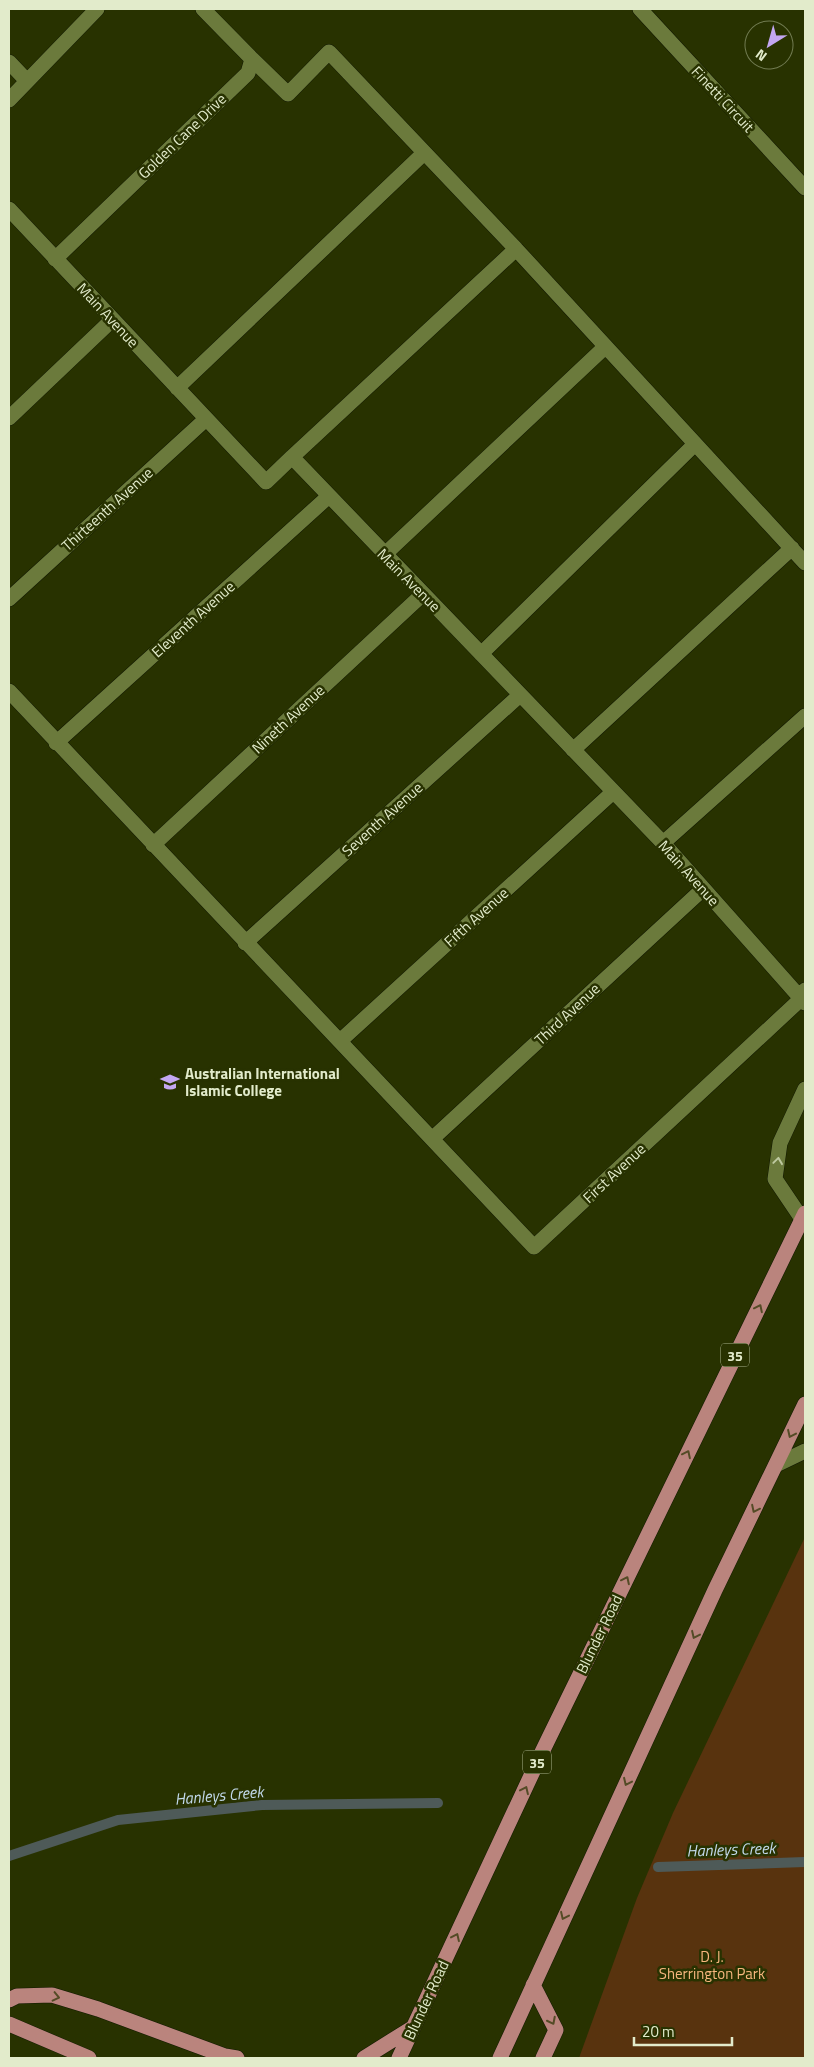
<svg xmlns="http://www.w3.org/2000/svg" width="814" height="2067" font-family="'Titillium Web',sans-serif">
<rect width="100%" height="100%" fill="#283200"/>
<path fill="#58330e" d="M805,1537V2058H579L637,1898L673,1813Z"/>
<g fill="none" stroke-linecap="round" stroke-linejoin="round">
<path stroke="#4e5a58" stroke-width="10" d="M9,1856L118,1820L262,1805L438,1803
M658,1867L805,1862"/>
<g stroke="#121900" stroke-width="16">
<path id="minor" d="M640,9L805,188
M252,59L288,94L329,52L516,249L292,457
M9,62L27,81
M9,100L97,9
M9,209L266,482L292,457L663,843L805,1003
M516,249L805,563
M55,259L248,73L252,59L203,9
M177,388L424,153
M9,418L112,320
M384,555L605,347
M9,599L206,419
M481,654L695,444
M9,691L534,1247L802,998L805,990
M56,743L329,496
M573,750L792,548
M663,843L805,716
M153,845L423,594
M245,943L520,695
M340,1041L612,793
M432,1139L703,889
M802,1219L775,1179L780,1143L805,1089
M776,1465L805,1451"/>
</g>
<g stroke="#121900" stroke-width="16">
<path id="major" d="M533,1985L556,2030L543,2058
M9,2000L17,1996L52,1995L98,2009L225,2056L237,2058
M9,2024L89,2058
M364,2058L412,2028
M399,2058L543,1750L805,1213
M500,2058L715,1590L805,1404"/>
</g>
<use href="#minor" stroke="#6b7a3c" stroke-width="15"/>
<use href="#major" stroke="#ba847d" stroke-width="15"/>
</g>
<defs><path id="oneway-chevron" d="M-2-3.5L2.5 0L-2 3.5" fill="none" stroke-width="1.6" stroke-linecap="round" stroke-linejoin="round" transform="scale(1.25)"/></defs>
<use stroke="#bec9a0" href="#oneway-chevron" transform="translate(778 1161) rotate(-82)"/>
<g stroke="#544b26">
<use href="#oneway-chevron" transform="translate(759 1308) rotate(-64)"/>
<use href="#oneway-chevron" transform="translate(791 1434) rotate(115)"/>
<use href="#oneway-chevron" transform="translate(687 1454) rotate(-64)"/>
<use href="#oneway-chevron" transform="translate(755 1509) rotate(116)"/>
<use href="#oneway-chevron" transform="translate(626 1580) rotate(-64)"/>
<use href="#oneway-chevron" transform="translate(695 1635) rotate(115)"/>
<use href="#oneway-chevron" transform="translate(627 1782) rotate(115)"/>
<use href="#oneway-chevron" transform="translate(525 1790) rotate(-65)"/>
<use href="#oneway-chevron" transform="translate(564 1916) rotate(115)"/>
<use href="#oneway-chevron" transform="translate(456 1937) rotate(-65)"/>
<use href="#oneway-chevron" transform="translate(56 1997) rotate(13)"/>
<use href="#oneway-chevron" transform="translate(552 2021) rotate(63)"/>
</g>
<defs>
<g id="school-bare" transform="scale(1.5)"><path d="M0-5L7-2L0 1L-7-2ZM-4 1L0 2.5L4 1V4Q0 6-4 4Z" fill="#c3a7f2" stroke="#283200" stroke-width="2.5" paint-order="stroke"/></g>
</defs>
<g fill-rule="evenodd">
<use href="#school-bare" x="170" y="1082"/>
</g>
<g text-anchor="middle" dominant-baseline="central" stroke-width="5" stroke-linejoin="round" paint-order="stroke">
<g fill="#283200" stroke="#aab48e" stroke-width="1">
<rect x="721" y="1343.5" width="28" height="23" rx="4"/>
<rect x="523" y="1750.5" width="28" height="23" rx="4"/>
</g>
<g font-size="14" font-weight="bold" fill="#e2ebcb">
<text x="735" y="1355">35</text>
<text x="537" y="1762">35</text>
</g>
<g font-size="15" fill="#e2ebcb" stroke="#283200">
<text transform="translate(723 99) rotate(47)">Finetti Circuit</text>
<text transform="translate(182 136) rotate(-44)">Golden Cane Drive</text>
<text transform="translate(108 315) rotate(47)">Main Avenue</text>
<text transform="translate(107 509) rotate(-42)">Thirteenth Avenue</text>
<text transform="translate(409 580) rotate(45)">Main Avenue</text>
<text transform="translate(193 619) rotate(-42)">Eleventh Avenue</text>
<text transform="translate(288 719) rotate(-43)">Nineth Avenue</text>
<text transform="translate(382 819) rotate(-42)">Seventh Avenue</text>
<text transform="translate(689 873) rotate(48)">Main Avenue</text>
<text transform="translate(476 917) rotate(-42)">Fifth Avenue</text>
<text transform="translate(567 1014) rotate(-43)">Third Avenue</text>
<text transform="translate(614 1173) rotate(-43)">First Avenue</text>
<text transform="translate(599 1634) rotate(-64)">Blunder Road</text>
<text transform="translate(426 2000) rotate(-65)">Blunder Road</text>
</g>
<g font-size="15" font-weight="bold" fill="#e2ebcb" stroke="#283200" text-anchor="start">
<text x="185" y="1073">Australian International<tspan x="185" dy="17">Islamic College</tspan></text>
</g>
<g font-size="15" fill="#f7b67e" stroke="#283200">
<text x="712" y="1956">D. J.<tspan x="712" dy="17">Sherrington Park</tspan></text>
</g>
<g font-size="16" font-style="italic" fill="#c2d9eb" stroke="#283200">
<text transform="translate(219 1795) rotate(-5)">Hanleys Creek</text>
<text transform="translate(731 1849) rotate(-2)">Hanleys Creek</text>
</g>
</g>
<rect width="814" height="2067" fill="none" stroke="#e2ebcb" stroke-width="20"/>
<g transform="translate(769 45) rotate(217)"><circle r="24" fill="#283200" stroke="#727c51"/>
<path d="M0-4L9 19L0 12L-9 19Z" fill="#c3a7f2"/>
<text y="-8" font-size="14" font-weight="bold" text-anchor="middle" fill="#e2ebcb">N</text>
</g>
<path d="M634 2037v8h98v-8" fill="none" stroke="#e2ebcb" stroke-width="2.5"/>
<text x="642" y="2037" font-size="15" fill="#e2ebcb" stroke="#283200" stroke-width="4" paint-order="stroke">20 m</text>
</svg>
